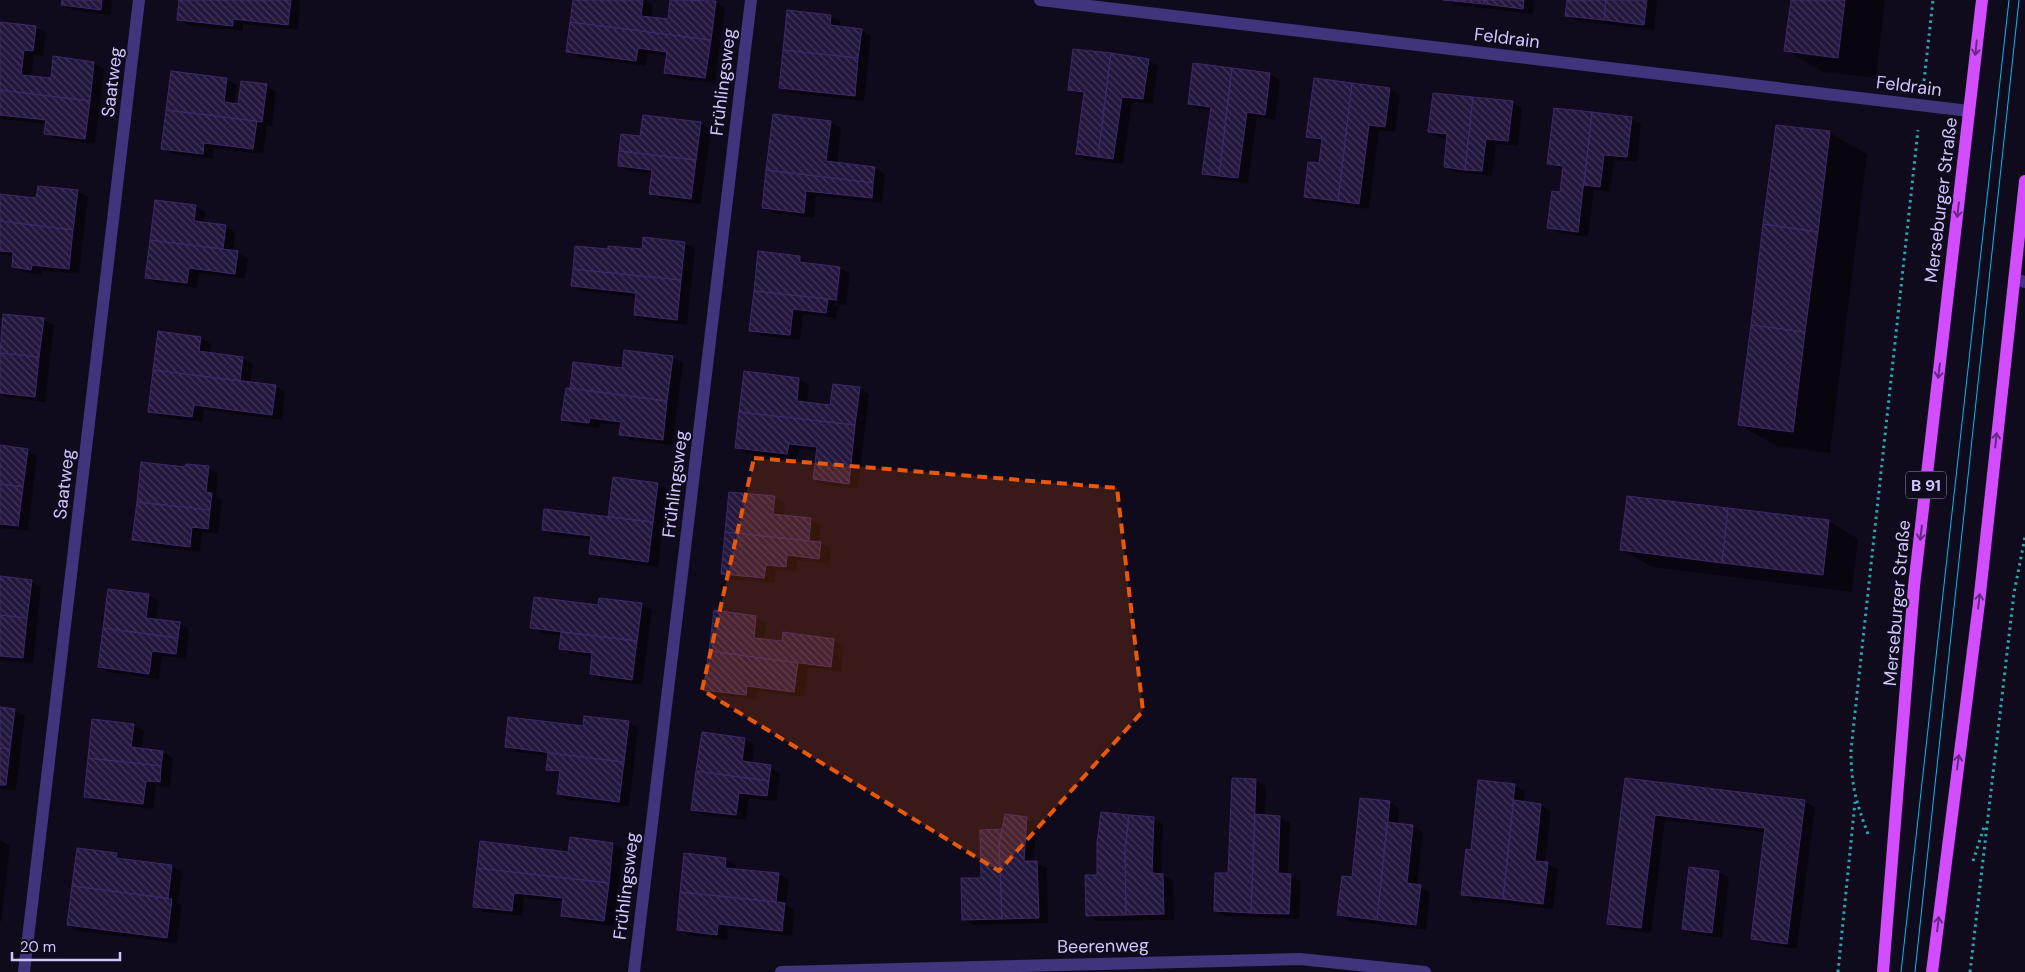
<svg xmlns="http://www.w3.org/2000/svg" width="2025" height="972" font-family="'DM Sans',sans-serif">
<defs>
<pattern id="building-back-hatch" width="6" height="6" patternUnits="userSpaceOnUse" patternTransform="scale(1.25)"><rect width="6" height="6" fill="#23173d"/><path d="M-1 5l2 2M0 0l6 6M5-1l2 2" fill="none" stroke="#42375a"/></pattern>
</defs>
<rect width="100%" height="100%" fill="#100b1c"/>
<path fill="#0007" fill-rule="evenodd" d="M63,0H112L111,15L73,10L63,5Z
M181,0H300L298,30L243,24V31L189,25L178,19Z
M574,0H645L653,5L651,18L669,21L672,0L715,2L725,8L715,83L676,79L665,73L668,56L648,53L646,66L578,57L568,51Z
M1446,0H1534L1533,14L1455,5Z
M1568,0H1657L1654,30L1577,21L1566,15Z
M1792,0H1885L1876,78L1823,72L1786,50Z
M830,16L841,22L840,28L861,30L871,36L864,101L791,93L780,87Z
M0,24L35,27L46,33L43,56L34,55L31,78L52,80L94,63L104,69L95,144L56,139L46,133L47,124L0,119Z
M1148,60L1158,66L1153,104L1132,102L1123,164L1087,160L1077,154L1084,96L1069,89Z
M1270,74L1280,80L1275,120L1257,117L1248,183L1214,179L1204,173L1212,111L1199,109L1189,103Z
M226,79L237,85L234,105H239L266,86L276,92L272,127L267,126L263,154L214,148L213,159L173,154L163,148Z
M1315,80L1390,89L1400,95L1395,132L1379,130L1369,209L1315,202L1305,196L1320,165L1323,142L1308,136Z
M1512,103L1522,108L1518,146L1496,144L1492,176L1455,172L1445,167L1448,138H1440L1430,132Z
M1555,109L1631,118L1641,124L1637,162L1614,160L1610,192L1594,190L1588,237L1559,233L1549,227L1561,193L1564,170L1549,164Z
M774,115L831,122L841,128L837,164L875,168L885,174L882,203L816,196L814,218L773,213L763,208Z
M700,123L711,129L701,204L660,199L650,193L653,174L629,171L619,165L641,138Z
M1777,126L1830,133L1867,154L1830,453L1777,446L1739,425Z
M39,187L78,191L88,197L79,274L42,270L41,275L23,272L13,266L14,256L0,254V195L38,200Z
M156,202L195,206L206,212L204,224L225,226L235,232L233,251L248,258L245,279L199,273L197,288L157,283L147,278Z
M644,239L685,243L695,249L687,325L645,320L635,314L637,297L582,291L572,285L609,251H643Z
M760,252L800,257L810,265L840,268L850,274L846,305L838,304L836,318L803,314L800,340L761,336L751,330ZM839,271H841L837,306H834Z
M43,320L54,325L45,402L6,397L0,394V354Z
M201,338L211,344L210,354L243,358L253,364L250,383L275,386L285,392L282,420L204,410L202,422L160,417L150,411Z
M672,357L683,363L672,445L630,440L620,434L621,425L600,423L599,428L573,425L563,419L571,390L574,364L623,370Z
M745,373L799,379L809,385L807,403L831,406L859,388L869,394L858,489L825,485L814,479L818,451L799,449L797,459L746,453L736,447Z
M0,446L27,450L37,456L28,531L0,528Z
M208,468L218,473L216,496L222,500L218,534L202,532L200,552L143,545L133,539Z
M657,484L667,490L658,567L600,560L590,554L592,540L553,535L543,529L609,518Z
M775,498L785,503L784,516L811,519L821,525L819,543L831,549L829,564L797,560L796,572L776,570L774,583L732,579L722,573Z
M1829,521L1858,539L1852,592L1652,567L1622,550Z
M0,577L31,581L41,587L33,663L0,660Z
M148,595L158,601L156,621L179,623L189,629L186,659L162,656L159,679L109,672L99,667Z
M641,604L652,610L642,685L601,680L591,674L593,657L571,654L561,648L562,636L542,633L532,627L599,607Z
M715,612L756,617L766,623L764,640L784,642L785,634L834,640L844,646L841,672L808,668L804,697L757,691L756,700L715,695L705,689Z
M0,708L15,710L25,716L16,790L0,789Z
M628,722L638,728L629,807L568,800L558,794L560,775L547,769L549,756L516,752L506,747L584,727Z
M134,725L144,731L142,749L163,752L173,758L170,787L156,786L153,809L95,802L85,796Z
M745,739L755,745L752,764L770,767L780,773L777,801L749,798L746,820L703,815L693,809Z
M1626,779L1804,801L1815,807L1797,949L1763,944L1753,939L1765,832L1665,820L1651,933L1619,929L1608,923Z
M1256,780L1266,786L1265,816L1280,817L1290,823L1288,875L1301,881L1299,919L1225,916L1215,910L1230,875Z
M1479,782L1515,786L1525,791L1524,803L1541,805L1551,811L1545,863L1558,869L1553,909L1472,900L1462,894L1472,851Z
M1389,802L1399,808L1398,824L1413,826L1423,832L1417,886L1430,892L1426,930L1349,921L1339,915L1353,878Z
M1026,819L1036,824L1034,862L1047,868L1048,923L973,925L963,919L1003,830Z
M1153,819L1163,824L1162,874L1173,881L1174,920L1097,921L1087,916L1099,876Z
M0,840L10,846L1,922H0Z
M613,844L623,850L614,926L572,921L562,915L564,902L524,898L522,916L484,912L474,906L569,853Z
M78,850L116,854L127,860L172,866L182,872L178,903L182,906L177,943L78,931L68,925Z
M686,855L725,859L736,865L735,870L779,874L789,880L786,905L795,910L792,936L728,929L727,940L688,935L678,929Z
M1719,872L1729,878L1722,938L1693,934L1683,928Z"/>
<path fill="url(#building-back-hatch)" stroke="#3d286a" d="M62,0H102L101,10L61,5Z
M179,0H291L288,25L233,19V26L177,20Z
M573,0H643L641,16L668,19L670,0L716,1L711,40L570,22Z
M1443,0H1484V4Z
M1484,0H1524L1523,9L1484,4Z
M1567,0H1606L1604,20L1565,16Z
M1606,0H1647L1644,25L1604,20Z
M1791,0H1845L1838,58L1784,51Z
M787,10L831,15L830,25L862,29L858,58L783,50Z
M0,22L36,26L33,51L24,50L21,75L51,78L53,56L94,62L90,101L0,90Z
M570,22L711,40L705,78L664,73L667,52L638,48L636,61L566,52Z
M1073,49L1111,53L1098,157L1076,154L1084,92L1068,90Z
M783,50L858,58L855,96L779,88Z
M1111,53L1149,59L1143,99L1122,97L1113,159L1098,157Z
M1193,63L1232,68L1219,176L1202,174L1211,107L1188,104Z
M1232,68L1270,73L1265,115L1247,112L1238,178L1219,176Z
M171,71L227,78L224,102L238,104L241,81L267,84L262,122L166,110Z
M1314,78L1352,83L1338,201L1304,197L1308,162L1319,163L1322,139L1306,137Z
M1352,83L1390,88L1385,127L1369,125L1359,204L1338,201Z
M0,90L90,101L85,139L44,134L46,120L0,115Z
M1433,93L1473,97L1465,170L1444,167L1447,134L1428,132Z
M1473,97L1513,101L1508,141L1486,139L1482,171L1465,170Z
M1554,108L1592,112L1578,232L1547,228L1552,191L1560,192L1563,166L1547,164Z
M166,110L257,121L253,149L204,143L203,154L161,149Z
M1592,112L1632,117L1627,157L1604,155L1600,187L1584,185Z
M773,114L831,121L826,161L875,167L873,183L766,170Z
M643,115L701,122L696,160L619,151L621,134L640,136Z
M1776,125L1830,131L1818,232L1763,224Z
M619,151L696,160L691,199L649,194L652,170L618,166Z
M766,170L873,183L872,198L806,191L804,213L762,208Z
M38,186L78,190L73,230L0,221V194L36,198Z
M155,200L196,205L194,221L226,225L223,249L150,240Z
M0,221L73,230L69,269L32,265L31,270L12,267L13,252L0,251Z
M1763,224L1818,232L1805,332L1751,325Z
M643,237L685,242L681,280L573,269L575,246L608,249V246L642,249Z
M150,240L238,251L235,274L189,268L187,283L145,278Z
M758,251L800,256V262L840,267L836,300L754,291Z
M573,269L681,280L677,320L634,315L636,293L571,286Z
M754,291L828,299L826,313L793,309L790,335L749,331Z
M3,314L44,318L39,357L0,353Z
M1751,325L1805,332L1793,432L1738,425Z
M158,331L201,337L199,351L243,357L240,381L153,370Z
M624,350L673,356L667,401L570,388L573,362L622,368Z
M0,353L39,357L35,397L0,393Z
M153,370L276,385L272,415L194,405L192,417L148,412Z
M744,371L799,378L797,401L830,405L833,384L860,387L855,425L739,412Z
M566,388L667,401L663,440L619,435L621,422L590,418L589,423L561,420Z
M739,412L855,425L849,484L813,479L817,447L789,444L787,454L735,448Z
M0,445L28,449L23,487L0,484Z
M141,462L185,467L186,464L209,466L206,492L212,493L210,510L137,502Z
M613,477L658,483L653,522L608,517Z
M0,484L23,487L18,526L0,524Z
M729,492L775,496L773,514L811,518L809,541L725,532Z
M1627,496L1728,508L1722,563L1620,550Z
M137,502L210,510L208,529L192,527L190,547L132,540Z
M1728,508L1829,520L1823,575L1722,563Z
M544,509L653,522L648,562L589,554L591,536L542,530Z
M725,532L821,542L819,559L787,555L786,567L766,565L764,578L721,574Z
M0,576L32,580L27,618L0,615Z
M108,589L149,594L146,618L180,622L178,638L103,628Z
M534,597L598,605L599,598L642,603L637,641L530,628Z
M714,610L756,616L754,638L782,641L783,632L834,639L831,667L709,651Z
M0,615L27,618L23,658L0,656Z
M103,628L178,638L176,654L152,651L149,674L98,667Z
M561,632L637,641L632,680L590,674L592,653L559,649Z
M709,651L798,663L794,692L747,686L746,695L703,690Z
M0,707L15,709L10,749L0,748Z
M584,716L629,721L624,762L505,747L508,717L583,726Z
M92,719L134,724L131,747L163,751L161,766L88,758Z
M702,732L745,738L742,761L771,765L769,781L696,771Z
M0,748L10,749L6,785H0Z
M548,753L624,762L619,802L557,794L560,771L546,770Z
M88,758L161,766L160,782L146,781L143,804L84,797Z
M696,771L769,781L767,796L739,793L736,815L691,810Z
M1232,778L1256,779L1251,913L1214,911L1215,873H1228Z
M1625,778L1805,800L1787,944L1751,939L1765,828L1655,815L1641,928L1607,924Z
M1478,780L1515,784L1503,899L1461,895L1466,849L1471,850Z
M1360,798L1390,801L1377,920L1337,915L1342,876L1352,877Z
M1514,800L1541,804L1535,861L1548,862L1543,904L1503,899Z
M1101,812L1129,815L1125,851L1126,915L1086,916L1085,875H1097V843Z
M1005,814L1027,817L1024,861H1037L1039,918L1002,919L999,844Z
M1255,814L1280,816L1278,873L1291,874L1289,914L1251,913Z
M1129,815L1154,817L1152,873L1163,874L1164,914L1126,915L1125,851Z
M1387,822L1413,825L1407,883L1421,885L1416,925L1377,920Z
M1002,829L999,844L1002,919L962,920L961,878H981L980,830Z
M570,837L613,843L609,883L477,868L480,841L568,852Z
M77,848L117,853L116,858L172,865L168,898L72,886Z
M684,853L726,858L725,868L779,873L776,902L680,892Z
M1689,867L1719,871L1712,933L1682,929Z
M477,868L609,883L604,921L561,916L563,898L514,893L512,911L473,907Z
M72,886L172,899L167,938L67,925Z
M680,892L785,903L782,931L718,924L717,935L677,930Z"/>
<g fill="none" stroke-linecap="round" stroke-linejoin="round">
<path stroke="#2ba6ae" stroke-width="3" stroke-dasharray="2.5 4" stroke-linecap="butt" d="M1924,81L1933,0
M1868,834C1856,802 1851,785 1851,750L1918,130
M1973,861L1985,824
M1838,972L1855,802
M1970,972L2014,593L2025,537"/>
<path stroke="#40357c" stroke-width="12" d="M1040,0L1969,111
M2014,279L2025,282
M24,972L139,0
M634,972L751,0
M781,972L1300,959L1425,972"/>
<path stroke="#d24dff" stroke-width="12" d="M1883,972L1914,586L1982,0
M1932,972L1979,603L2025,181"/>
<path stroke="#00bcf1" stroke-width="1" d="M1901,972L2009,0
M1915,972L2019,0"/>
</g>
<defs><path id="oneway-shaft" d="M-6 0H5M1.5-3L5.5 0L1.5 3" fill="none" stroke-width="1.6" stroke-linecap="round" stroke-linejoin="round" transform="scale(1.25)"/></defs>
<g stroke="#672982">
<use href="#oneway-shaft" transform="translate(1976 48) rotate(96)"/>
<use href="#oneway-shaft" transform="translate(1958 210) rotate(97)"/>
<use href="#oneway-shaft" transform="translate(1939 371) rotate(97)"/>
<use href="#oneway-shaft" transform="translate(1996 440) rotate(-84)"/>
<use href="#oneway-shaft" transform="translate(1921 533) rotate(97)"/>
<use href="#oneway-shaft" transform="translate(1979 601) rotate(-83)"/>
<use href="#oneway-shaft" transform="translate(1958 762) rotate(-83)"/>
<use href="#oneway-shaft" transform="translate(1938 924) rotate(-83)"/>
</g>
<path fill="#e8590c" fill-opacity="0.2" stroke="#e8590c" stroke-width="4" stroke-dasharray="10 6" stroke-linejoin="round" d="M754,458L1117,488L1143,711L999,871L702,690Z"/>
<g text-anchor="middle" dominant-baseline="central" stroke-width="4" stroke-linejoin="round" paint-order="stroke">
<rect fill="#100b1c" stroke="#988ebb" stroke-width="1" x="1906" y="471.5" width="40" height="27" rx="4"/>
<g font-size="16" font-weight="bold" fill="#d3c6ff">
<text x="1926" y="485">B 91</text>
</g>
<g font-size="18" fill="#d3c6ff" stroke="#100b1c">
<text transform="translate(1507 38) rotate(7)">Feldrain</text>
<text transform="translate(112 82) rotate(-83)">Saatweg</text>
<text transform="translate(723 82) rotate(-83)">Frühlingsweg</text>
<text transform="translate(1909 86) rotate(7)">Feldrain</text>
<text transform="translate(1941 200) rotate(-83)">Merseburger Straße</text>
<text transform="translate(64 484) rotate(-83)">Saatweg</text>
<text transform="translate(675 484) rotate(-83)">Frühlingsweg</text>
<text transform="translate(1897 603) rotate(-85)">Merseburger Straße</text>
<text transform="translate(626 886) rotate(-83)">Frühlingsweg</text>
<text transform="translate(1103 946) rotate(-1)">Beerenweg</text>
</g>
</g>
<path d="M12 952v8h108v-8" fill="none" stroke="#d3c6ff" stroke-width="2.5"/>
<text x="20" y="952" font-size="15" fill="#d3c6ff" stroke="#100b1c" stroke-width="4" paint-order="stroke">20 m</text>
</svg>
